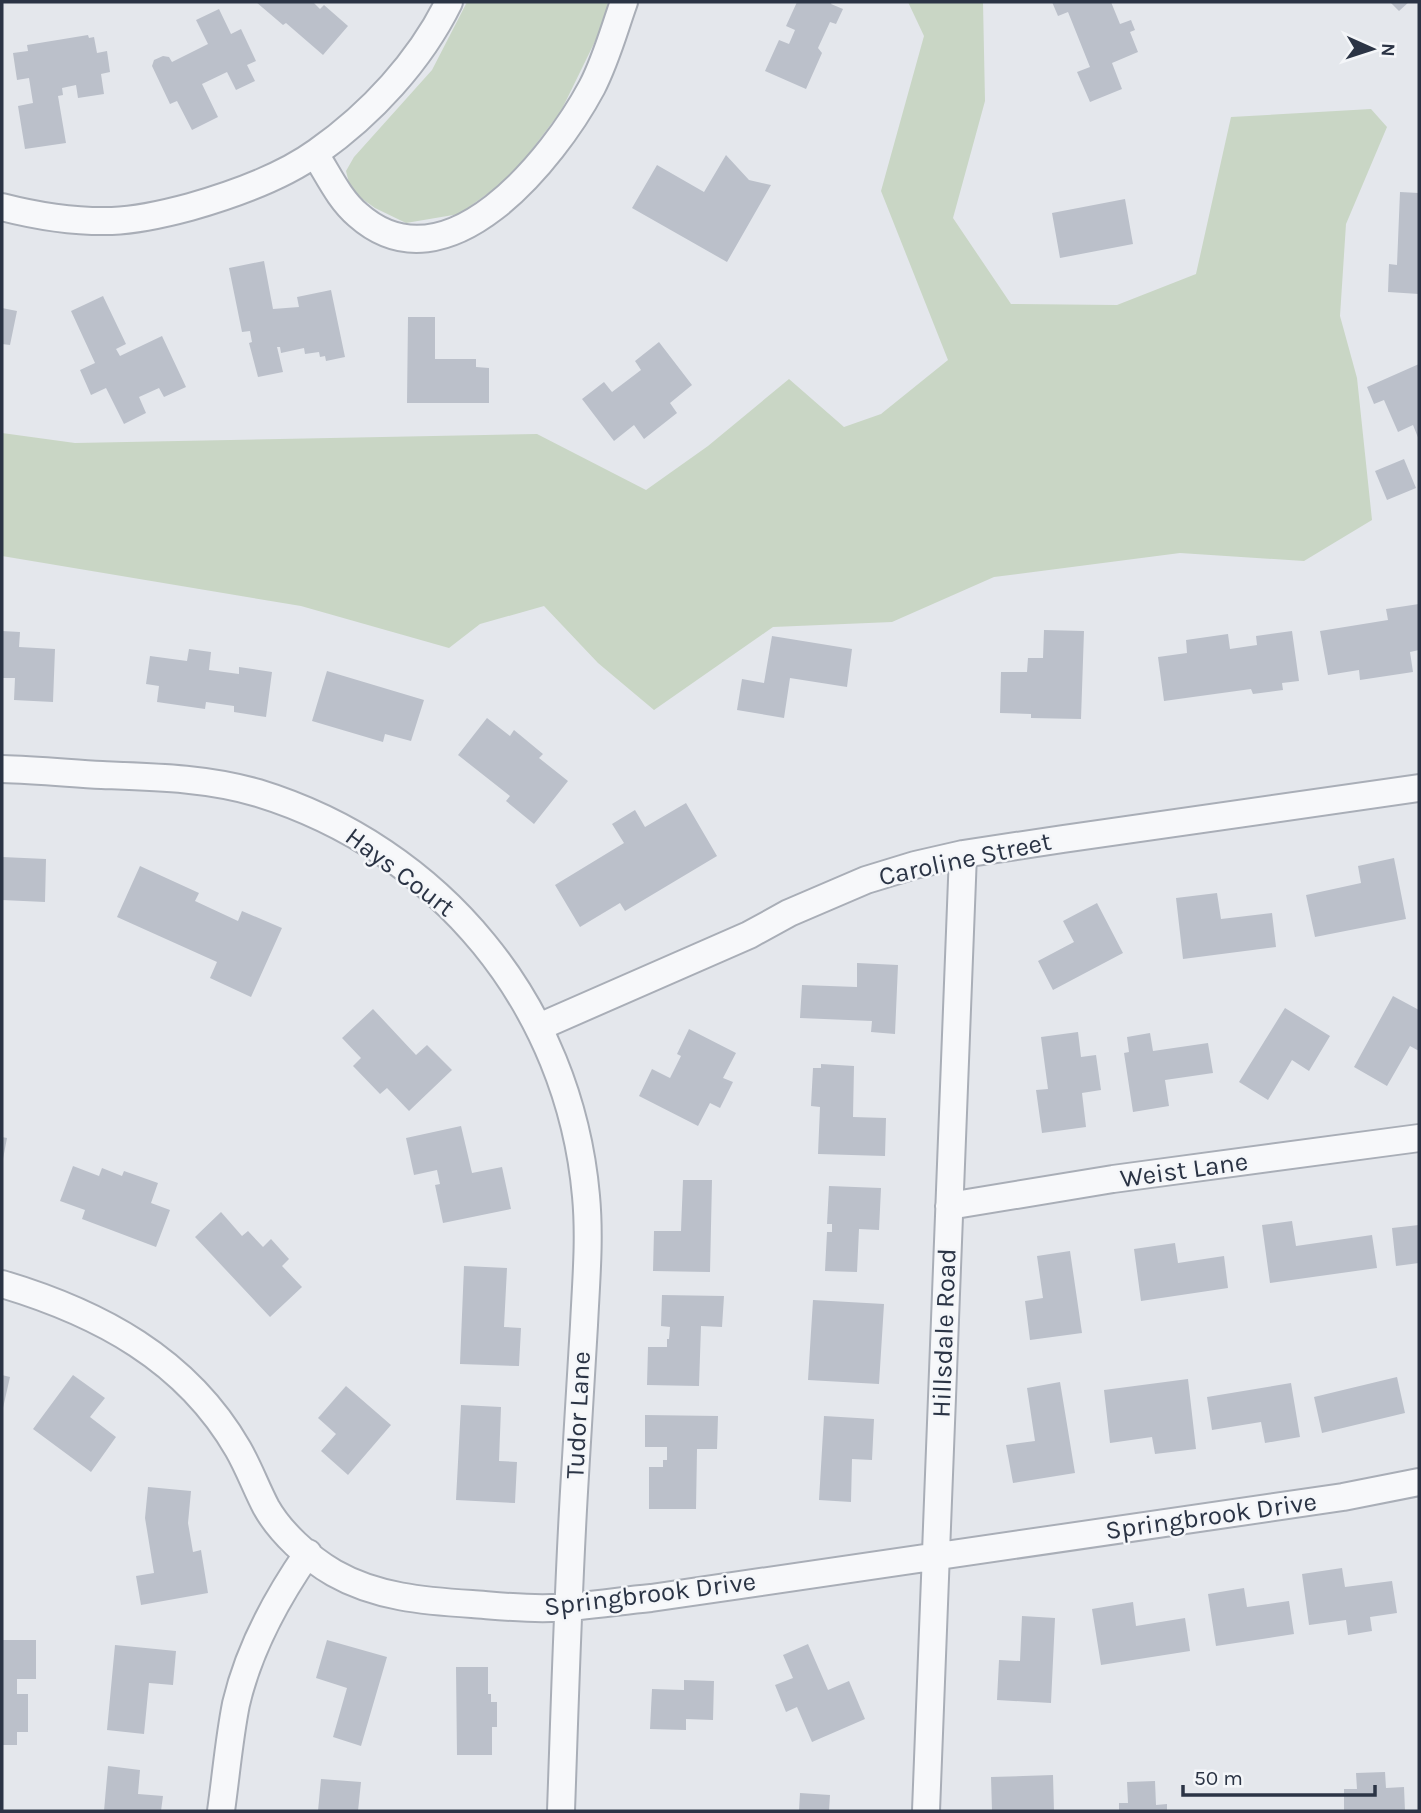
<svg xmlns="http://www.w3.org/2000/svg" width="1421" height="1813" font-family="Karla,sans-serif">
<rect width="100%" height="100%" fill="#e4e7ec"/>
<path fill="#c9d6c5" d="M467,2H608L605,21L561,111L511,177L459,214L406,223L375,208L351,191L346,171L354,157L432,70Z
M908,2H983L985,101L953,218L1011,304L1117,305L1196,274L1231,117L1371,109L1387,127L1346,224L1340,316L1357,378L1372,520L1304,561L1180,553L994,577L892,622L773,627L654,710L598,663L544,606L480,624L449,648L301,606L2,556V433L75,443L537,434L646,490L708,446L789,379L844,427L881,414L948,360L881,191L924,36Z"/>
<path fill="#bbc0ca" d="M256,2H313L320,9L324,5L348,26L323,55L286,23L283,25Z
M797,2H832L831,4L843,9L836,24L830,22L818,48L822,53L806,89L765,71L779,40L789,44L795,30L786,26Z
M1052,2H1111L1120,24L1131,20L1135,30L1130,32L1138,52L1112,63L1122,89L1090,102L1077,72L1090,67L1068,12L1058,16Z
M1390,2H1409L1399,11Z
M219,9L231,34L241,29L256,61L247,65L255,81L236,90L227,72L202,84L218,117L192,130L177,101L170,104L152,66L154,60L163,56L169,57L172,62L208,44L196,20Z
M88,35L89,38L94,37L97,53L107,51L110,72L101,74L104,94L78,98L76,85L62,88L63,95L58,96L66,143L25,149L18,106L33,103L29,78L17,80L13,53L28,51L27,45Z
M726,155L749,180L771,185L727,262L632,208L657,165L704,192Z
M1400,192L1419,193V294L1388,292L1389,264L1397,265Z
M1125,199L1133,244L1060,258L1052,213Z
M264,261L273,309L299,307L297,297L331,290L345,357L326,361L325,356L320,357L319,352L305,354L304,348L281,353L280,347H277L283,372L258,377L249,343L252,342L250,331L242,332L229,268Z
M103,296L126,344L116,349L120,356L162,336L186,387L164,397L159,388L139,397L146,413L124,424L106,388L91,395L80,370L95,363L71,311Z
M2,308L17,311L10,345L2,344Z
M408,317H435V359H476V367L489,368V403H407Z
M659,342L692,385L670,403L677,413L644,439L634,425L614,441L582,399L604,382L612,392L641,370L635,361Z
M1419,364V440L1413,425L1398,432L1384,400L1374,404L1367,387Z
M1404,459L1416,488L1387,500L1375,471Z
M1419,604V650L1410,652L1413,672L1360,680L1359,670L1328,675L1320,631L1388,620L1386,609Z
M1044,630L1084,631L1081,719L1031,718V714L1000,713L1001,672H1027L1028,658H1043Z
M2,631L20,632L19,647L55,649L53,702L14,700L15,678H2Z
M1292,631L1299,681L1282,683L1283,690L1253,694L1251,689L1164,701L1158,657L1187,653L1186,640L1228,634L1230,649L1257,645L1256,636Z
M772,636L852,649L847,687L790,678L784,718L737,710L742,679L764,683Z
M189,649L211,652L209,670L239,674V667L272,672L266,717L234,712V706L206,702L205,709L157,702L159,686L146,684L150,656L187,661Z
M327,671L424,700L411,741L385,734L383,742L312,721Z
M487,718L510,736L514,730L543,754L539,758L568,781L534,824L506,801L510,796L458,755Z
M686,803L717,856L625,911L620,903L580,927L555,885L624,843L612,824L635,810L645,827Z
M2,857L46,859L45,902L2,900Z
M1394,858L1406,919L1315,937L1306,895L1361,883L1358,866Z
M140,866L199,893L195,901L238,921L242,911L282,928L251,997L210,978L217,962L117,917Z
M1217,893L1221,919L1272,913L1276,947L1183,959L1176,898Z
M1097,903L1123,953L1053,990L1038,961L1074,942L1063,921Z
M857,963L898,965L895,1034L871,1032L872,1021L800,1018L802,985L857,987Z
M1393,996L1419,1010V1051L1410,1046L1387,1086L1354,1067Z
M1285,1008L1330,1036L1309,1071L1292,1060L1268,1100L1239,1082Z
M373,1009L416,1055L427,1045L452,1070L409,1111L387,1088L380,1094L353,1066L361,1058L342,1038Z
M689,1029L736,1053L723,1078L733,1082L720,1108L710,1103L698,1126L639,1096L652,1069L670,1078L681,1056L677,1054Z
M1078,1032L1081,1057L1096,1055L1101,1090L1082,1093L1086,1127L1042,1133L1036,1090L1048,1089L1041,1037Z
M1150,1033L1153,1051L1208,1043L1213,1073L1165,1080L1169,1106L1133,1112L1124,1053L1129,1052L1127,1037Z
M821,1064L854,1066L853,1117L886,1118L885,1156L818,1154L820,1107L811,1106L813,1068H821Z
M461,1126L472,1173L502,1167L511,1209L443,1223L435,1185L440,1184L437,1170L414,1175L406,1138Z
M2,1137L7,1138L3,1159H2Z
M73,1166L99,1176L102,1168L122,1176L124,1171L158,1183L151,1203L170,1210L156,1247L82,1219L85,1210L60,1201Z
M683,1180H712L710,1272L653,1271L654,1231H681Z
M829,1186L881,1188L879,1230L859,1229L857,1272L825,1271L827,1232H832V1224H827Z
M221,1212L242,1236L248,1231L263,1247L271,1239L289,1259L282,1266L302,1287L270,1317L195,1237Z
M1292,1221L1296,1246L1372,1235L1377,1268L1270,1283L1262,1225Z
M1419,1225V1263L1396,1266L1392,1228Z
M1175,1243L1178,1263L1224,1256L1228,1288L1141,1301L1134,1249Z
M1070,1251L1082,1333L1030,1340L1025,1301L1043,1298L1037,1256Z
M464,1266L507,1268L504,1327L521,1328L519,1366L460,1364Z
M662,1295L724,1296L722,1327L701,1326L699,1386L647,1385L648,1347H667V1339H669L670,1327L661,1326Z
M813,1300L884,1304L879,1384L808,1380Z
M2,1375L10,1377L3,1408H2Z
M73,1375L105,1398L90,1417L116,1437L91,1472L33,1429Z
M1397,1377L1405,1413L1322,1433L1314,1397Z
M1188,1379L1196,1449L1155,1454L1152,1437L1110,1443L1104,1390Z
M1060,1382L1075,1473L1013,1483L1006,1445L1035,1441L1027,1388Z
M1291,1383L1300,1437L1265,1443L1261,1422L1212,1430L1207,1397Z
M346,1386L391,1425L348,1475L321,1451L336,1434L318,1418Z
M461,1405L501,1407L499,1461L517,1462L515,1503L456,1500Z
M645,1415L718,1416L717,1449H697L696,1509H649V1467H663V1460H667V1447H645Z
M824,1416L874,1419L872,1460L852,1459L851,1502L819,1500Z
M148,1487L191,1491L188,1523L193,1552L201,1550L208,1593L141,1605L136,1576L154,1573L145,1518Z
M1342,1568L1345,1587L1392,1581L1397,1613L1370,1617L1372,1631L1348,1635L1346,1620L1309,1625L1302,1574Z
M1244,1588L1247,1607L1289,1601L1294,1634L1216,1646L1208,1594Z
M1133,1602L1136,1626L1185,1618L1190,1651L1101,1665L1092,1609Z
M1022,1616L1055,1618L1051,1703L997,1700L999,1660L1020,1661Z
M2,1640H36V1679H17V1694H28V1732H17V1745H2Z
M327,1640L387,1657L361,1746L333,1737L347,1688L316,1678Z
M808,1644L828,1690L849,1681L865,1719L812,1742L797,1707L786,1712L775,1685L793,1678L783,1655Z
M115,1645L176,1651L173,1685L149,1683L144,1734L107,1730Z
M456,1667H488V1694H491V1702H497V1727H492V1755H457Z
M684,1680L714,1681L713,1720L686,1719V1730L650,1729L652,1689L684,1690Z
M108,1766L140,1770L138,1794L163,1796L161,1811H104Z
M1385,1772L1386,1788L1404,1787L1405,1811H1344V1789H1357L1356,1773Z
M1053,1775L1054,1811H992L991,1777Z
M321,1779L361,1782L358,1811H318Z
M1155,1781L1156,1805L1167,1804V1811H1119V1803H1128L1127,1782Z
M800,1793L830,1795L829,1811H799Z"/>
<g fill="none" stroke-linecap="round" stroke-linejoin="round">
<g stroke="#a9aeb7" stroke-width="30">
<path id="minor" d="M315,154C328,174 339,199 358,215C447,294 554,158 592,87C606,60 614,30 624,2
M2,207C37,216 75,222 112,221C139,220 164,214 190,207C232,195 281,178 317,152C371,114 420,61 449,2
M2,769C35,770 68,773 102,775C155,777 207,778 258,793C440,849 569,1005 586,1196C590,1239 586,1282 584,1325C581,1375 578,1425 575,1475C568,1587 565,1699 561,1811
M539,1027L749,935L789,913L866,880L915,865L963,854L1063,839L1419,788
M949,1206L1113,1179L1419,1138
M2,1284C99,1313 186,1359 238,1449C249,1468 256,1488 266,1507C280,1532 308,1558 334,1573C376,1597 424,1601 472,1604C498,1606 525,1609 551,1608C585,1607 618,1601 651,1598L1343,1497L1419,1482
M221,1811C226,1776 229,1739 236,1704C249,1648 276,1599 308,1553
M926,1811L963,854"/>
</g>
<use href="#minor" stroke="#f7f8fa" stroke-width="26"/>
</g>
<g text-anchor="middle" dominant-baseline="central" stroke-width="5" stroke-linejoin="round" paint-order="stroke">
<g font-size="26" fill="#2b3445" stroke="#f4f6f9">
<text transform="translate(965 859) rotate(-12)">Caroline Street</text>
<text transform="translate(400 872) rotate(37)">Hays Court</text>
<text transform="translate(1184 1170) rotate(-8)">Weist Lane</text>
<text transform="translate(944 1333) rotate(-88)">Hillsdale Road</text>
<text transform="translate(578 1415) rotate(-87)">Tudor Lane</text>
<text transform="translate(1211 1516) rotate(-8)">Springbrook Drive</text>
<text transform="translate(650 1594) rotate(-7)">Springbrook Drive</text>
</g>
</g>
<rect width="1421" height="1813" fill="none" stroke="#2b3445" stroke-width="7"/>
<g transform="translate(1372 49) rotate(93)" stroke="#f4f6f9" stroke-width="5" paint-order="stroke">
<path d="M0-5L12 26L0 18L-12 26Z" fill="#2b3445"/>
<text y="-10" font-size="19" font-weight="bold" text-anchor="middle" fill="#2b3445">N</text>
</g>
<path d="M1183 1785v10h192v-10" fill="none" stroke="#2b3445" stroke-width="3.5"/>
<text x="1194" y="1785" font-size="21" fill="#2b3445" stroke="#f4f6f9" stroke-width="5" paint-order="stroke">50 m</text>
</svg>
